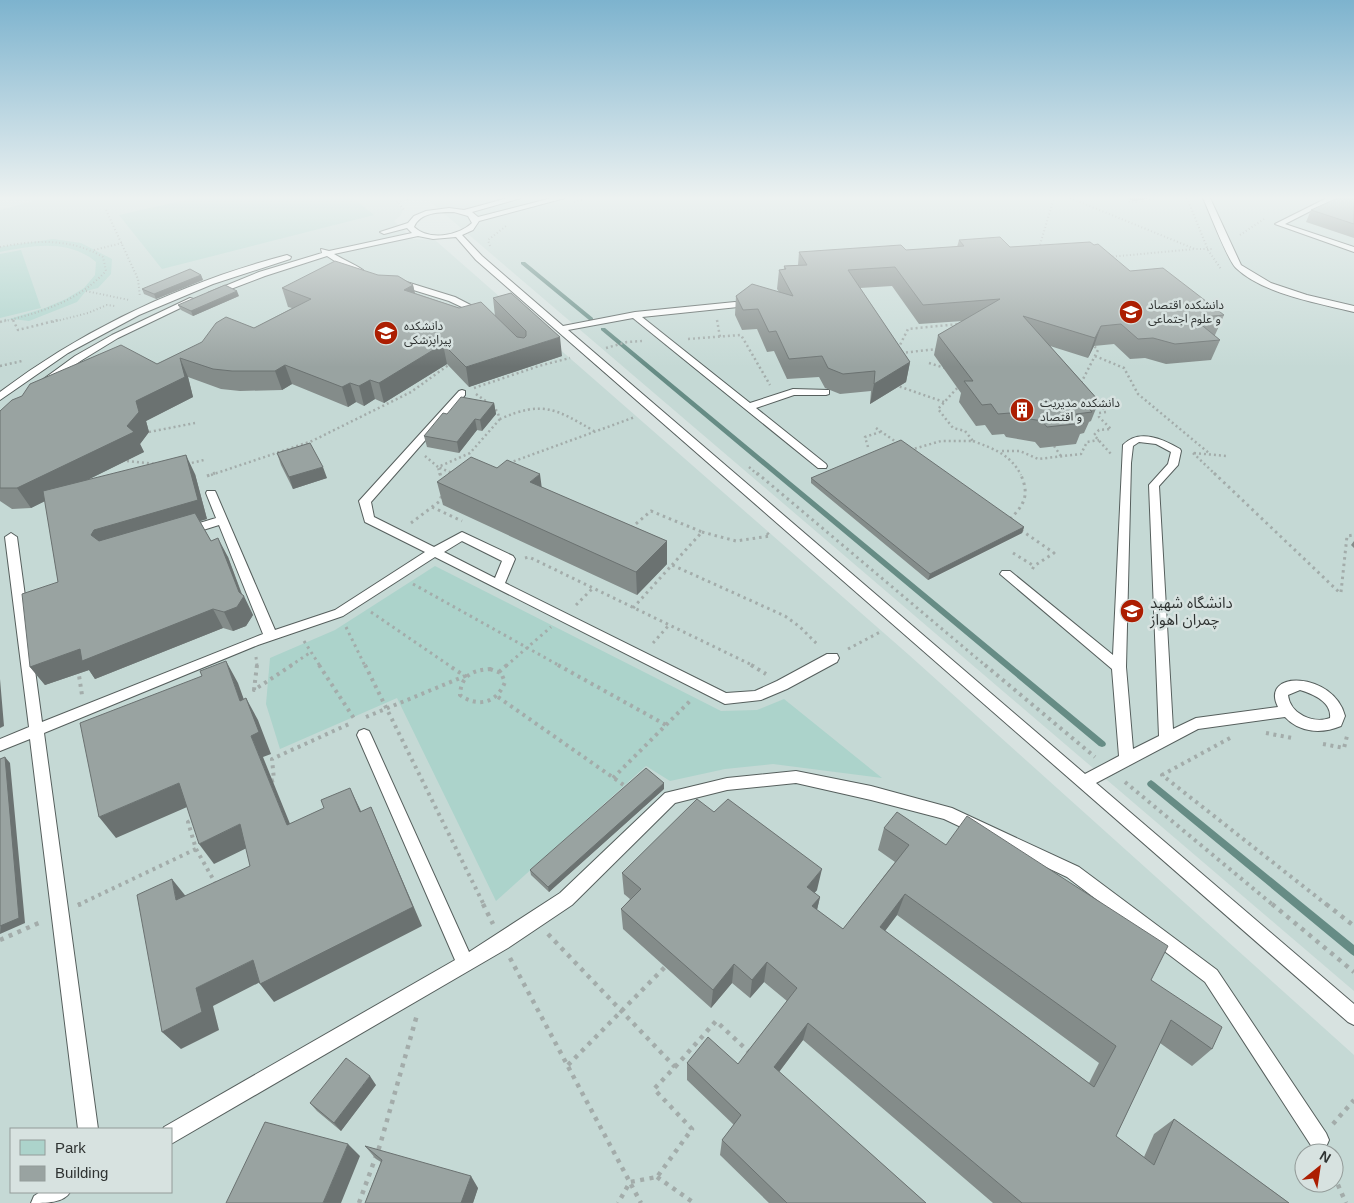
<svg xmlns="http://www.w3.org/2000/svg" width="1354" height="1203" font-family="Helvetica,'Noto Sans Arabic',sans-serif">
<rect width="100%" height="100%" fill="#d7e2e0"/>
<path fill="#c5d9d5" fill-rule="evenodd" d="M44,198H391L403,210L401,215L394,221L413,239L435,240L909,655L1354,1055V1203H0V210ZM11,1129H171V1192H11ZM1304,1153H1334V1183H1304Z
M1354,198V991L427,199Z"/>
<path fill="#acd3cb" d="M194,198H353L374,215L162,269L119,215Z
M53,239L81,243L112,259L111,274L98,288L86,291L77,302L29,321L12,319L0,322L45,308L66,299L84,288L95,275L96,262C69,239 33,245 0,252V247Z
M21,250L41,308L0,318V254Z
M435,566L721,711L757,710L784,699L882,778L773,764L725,769L670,781L646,766L496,901L397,698L280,749L266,704L270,658L335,630Z"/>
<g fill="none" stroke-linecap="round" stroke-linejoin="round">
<path fill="#668c85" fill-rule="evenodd" d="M521,262H525L593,318V320H589L521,264Z
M601,328H605L1105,742L1106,744L1105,746L1102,747L1099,746L601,330Z
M1151,780L1154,782L1354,945V956L1351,954L1148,786L1147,784L1148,782Z"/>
<g stroke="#565f5d" stroke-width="2">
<path id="lane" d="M508,198H521L472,212L478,217L552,198H565L479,221L473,230L462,235L482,256L563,326L635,312L735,302L738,303V307L642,317L750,403L793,389L829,390V394L826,395H794L756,408L826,464L827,466L826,468H818L633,318L568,330L1085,774L1119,756L1112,669L1000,574L1002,571H1010L1113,655L1123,445C1139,428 1163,439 1180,449L1181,451L1178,465L1159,486L1173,729L1196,718L1278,707C1259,669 1334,672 1345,716L1341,726C1322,734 1300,733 1285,717L1198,729L1096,783L1354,1004V1025L1348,1022L476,260L456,237L433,239L418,236L334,254C344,260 354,264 363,270L359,272L347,269L327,256L265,276L215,295L208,293L259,272L322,253L321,249L329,251L412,233L407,228L384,234L380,232L408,223L414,216L426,211L449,208L464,210ZM454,212L468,216L472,223C458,236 429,241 414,227C420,212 440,212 454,212ZM1139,442L1156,444L1171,452L1168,464L1149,485L1159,736L1133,749L1126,667L1131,463L1133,446ZM1300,690C1313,694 1332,702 1330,718C1313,724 1290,714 1288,695Z
M1203,198H1210L1241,265L1271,283L1307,295L1354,306V312C1318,303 1263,294 1236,268C1228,261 1209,211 1203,198Z
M1327,198H1336L1285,224L1354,247V252L1275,224Z
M287,255L291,257L290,259L213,284L139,315L68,353L0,400V392C85,328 184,282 287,255Z
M394,280H400L455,297L486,313L479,315L449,301L394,284Z
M190,298L197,300L118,338L82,360L46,385L43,386L38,383L75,356L112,335Z
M462,390L465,391V395L371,502L374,517L434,547L462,532L513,556L515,559L505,583L726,693L755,691L777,681L827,654H837L839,658L837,662L787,689L761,700L725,704L435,557L343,616L258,645L44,733L98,1129H78L30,739L0,751V739L29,727L5,537L11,533L17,537L42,722L263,634L219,525L187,535L181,531L183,528L216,518L206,493L207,491H215L216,493L275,630L335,610L425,552L365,522L359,501L459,391ZM462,541L502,561L495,578L444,552Z
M364,729L369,731L371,735L469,952L560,893L665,793L727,778L796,771L871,786L952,808L1079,867L1217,970L1326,1133L1329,1140L1326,1147L1319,1150L1312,1147L1205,982L1067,877L944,819L871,800L796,783L727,790L675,803L572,905L508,948L171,1144V1129H163L164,1127L455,960L357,735L359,731Z
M40,1192H70C64,1203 46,1203 31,1203L34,1196Z"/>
</g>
<path stroke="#a3acaa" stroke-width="2" stroke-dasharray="1 2.5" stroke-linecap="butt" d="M394,198L405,211
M1070,198L1195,249H1212
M1123,198L1131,203L1157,198
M1187,198L1208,250L1221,269
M397,202L412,198
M574,202L588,198
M106,210L138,279L140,297
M1240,235L1264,219
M490,246L488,240L506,226
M0,247C35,240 71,238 103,257L106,271C77,302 41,312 2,322
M1039,248L1054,198
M94,250L122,243
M1109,257L1195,249
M86,291L129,300
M12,319L13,322
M53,322L88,313L107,305L115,306"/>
<path stroke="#a3acaa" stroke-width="2.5" stroke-dasharray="2 3" stroke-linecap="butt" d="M13,320L18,330L58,320
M717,320L720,337
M0,322L6,320
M688,339L741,335L770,385
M606,348L627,342L642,341
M898,349L908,329L959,324
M901,353L937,349
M1095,356L1124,368L1138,394L1210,454
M929,363L945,368
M0,366L22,361
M1081,383L1098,350L1092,344
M895,385L944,402
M474,388L539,366L570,358
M476,394L487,402
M1097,400L1106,412L1099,413V417L1111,429L1099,430L1094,435L1111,454
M492,406L497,411L500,419C543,400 556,409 594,431
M876,428L899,444
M149,432L195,423
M973,441C994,449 1010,454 1021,475
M1054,446L1061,456
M868,447L865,437L880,432
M910,450L941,441H973L965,431L953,428L938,409L959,386
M1002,451H1020L1038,459L1081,454L1087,442L1099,440
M1193,453L1216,475
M1194,453L1226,456
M425,456L438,467L470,453L500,419
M127,461L156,464
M509,463L635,417
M187,464L204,460
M749,467L758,475
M211,475L312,441L411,392L450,364
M440,475L438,467L454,474"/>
<path stroke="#a3acaa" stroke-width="3" stroke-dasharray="2.5 4" stroke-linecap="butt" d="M440,473L442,483
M757,473L986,666
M1214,473L1340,593
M207,476L215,473
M432,507L462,521
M1010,519C1025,504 1030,494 1020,473
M411,523L440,501L442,494
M631,528L651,511L702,532L672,565
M1021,530L1054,553L1034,566L1031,572
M702,532L736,541L770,536L767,533
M1013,553L1034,566
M525,558L529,557L754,666
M413,584L560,666
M1341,592L1347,536L1354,535
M576,605L593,588
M633,608L672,565L785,616L800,627L819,646
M371,612L450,666
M346,627L365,666
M304,641L320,666
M653,643L669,625
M848,649L882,631
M256,657L257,666
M290,666L311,652
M506,666L551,627"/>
<path stroke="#a3acaa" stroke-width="4" stroke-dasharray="3 4.5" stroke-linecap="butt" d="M257,665L254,690L292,665
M319,665L355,720
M365,665L484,905
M558,665L666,725
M751,665L766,674
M985,665L1095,757
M78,669L82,695
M490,669L501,673L505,682C497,703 478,708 460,695C461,676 472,670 490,669Z
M499,672L507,665
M498,697L628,788
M366,717L465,676L448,665
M1266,733L1292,738
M1230,738L1162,775L1327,905
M1323,744L1344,748L1347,736
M613,778L692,699
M271,781L274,780L272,759L349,724
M1125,782L1273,905
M196,849L217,886
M78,905L196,849L188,822L193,820"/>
<path stroke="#a3acaa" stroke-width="4.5" stroke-dasharray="4 5.5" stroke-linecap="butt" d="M483,904L493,924
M1272,904L1354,972
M1326,904L1354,926
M78,905L81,904
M548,934L675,1067L654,1089L692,1129L657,1177L630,1182L618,1203
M0,940L41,922
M510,958L641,1203
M568,1065L665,967
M675,1067L716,1021L749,1052
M1333,1124L1354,1100
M1334,1176L1346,1203
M657,1177L694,1203
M359,1203L380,1145L417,1015"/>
<use href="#lane" fill="#fff" fill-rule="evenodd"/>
</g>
<path fill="#848c8a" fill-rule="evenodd" d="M1127,198H1150L1133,201Z
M1354,198V238L1306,222L1311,210Z
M959,240L1010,247L1130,271L1224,315L1215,335H1214L1220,340L1211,360L1166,364L1145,358L1130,359L1114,344L1094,346L1088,358L1050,346L1099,401L1091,421L1089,422L1084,433L1080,434L1076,444L1040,448L1035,442L1006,437L1004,434L992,435L985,425L976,426L959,402L961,393L934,355L938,335L963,321L919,324L892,286L860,288L910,362L906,382L870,404L871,391L840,394L825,388L819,377L787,379L774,351L767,352L757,329L742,330L735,315L736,296L779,292L777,289L779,270H784V266L798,265L799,252L906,250L957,247Z
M201,275L203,280L156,299L144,294L142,289Z
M378,275L413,285L415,293L459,308L495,316L493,298L562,356L469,387L447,364L384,403L375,399L364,406L356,402L348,407L292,384L282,390L240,391L221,389L188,377L193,397L146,421L149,432L140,444L144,452L87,480L195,474L207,519L200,521L211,541L228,557L242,594L253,615L246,626L233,631L223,628L95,679L89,670L45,685L30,667L58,582L45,501L31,508L12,509L0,501V411L157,364L254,328L292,308L288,307L282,288Z
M239,296L193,316L181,310L178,305Z
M494,403L496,414L482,431L477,430L459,453L427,447L424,436L447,414Z
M277,453L327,478L293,489L281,465Z
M811,478L1024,527L1022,533L928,580L811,483Z
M437,482L541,487L667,541V564L637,595L443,505Z
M1354,541V548L1351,545Z
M664,789L549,892L531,875L530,870Z
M884,828L1151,980L1212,1049L1192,1066L1160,1043L1116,1136L1144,1157L1154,1134L1174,1119L1289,1203H993L803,1040L779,1072L926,1203H769L720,1155L722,1140L734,1125L687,1080V1063L738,1064L787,1001L764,982L750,998L732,983L711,1008L623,929L621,909L630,899L624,894L622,873L817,890L814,893L820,897L817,910L843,929L895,862L878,850ZM897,915L1099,1063L1089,1083L885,931Z
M376,1085L341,1131L317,1111L310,1103Z
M365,1146L478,1188L473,1203H365L381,1162L376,1159Z"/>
<path fill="#6b7271" d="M1134,198H1150L1133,201Z
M201,275L203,280L156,299L154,294Z
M413,285L417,303L404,290Z
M237,291L239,296L193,316L191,311Z
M1101,326L1094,346L1088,358L1095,338Z
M560,337L562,356L469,387L466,367Z
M443,344L447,364L384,403L379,383Z
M180,358L188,377L193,397L146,421L149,432L140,444L144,452L31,508L17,488L127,426L136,401Z
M910,362L906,382L870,404L874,384Z
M285,365L292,384L282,390L275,371Z
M370,380L375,399L364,406L359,386Z
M350,383L356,402L348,407L342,387Z
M494,403L496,414L482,431L480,420Z
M475,419L477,430L459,453L457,442Z
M186,455L195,474L207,519L105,549L91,535L94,530Z
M323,467L327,478L293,489L289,477Z
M540,474L543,497L530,482Z
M1024,527L1022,533L928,580L930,574Z
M218,538L228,557L243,598L244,596L253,615L246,626L233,631L224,612L239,592Z
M667,541V564L637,595L636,572Z
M213,609L223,628L95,679L89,670L45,685L30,667L80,649Z
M226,661L238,683L252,722L240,701Z
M0,679L4,726L0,728Z
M246,698L258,720L271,754L263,757L299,846L287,825L251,736Z
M5,757L10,763L25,923L0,934Z
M179,783L194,804L116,838L99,817Z
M664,783V789L549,892L548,887Z
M350,788L360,809L370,833L360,812Z
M371,807L422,926L274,1002L260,984Z
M240,824L253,845L214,864L199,844Z
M822,869L817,890L802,908L807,887Z
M172,879L188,899L176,900Z
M905,894L897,915L873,947L880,927Z
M820,897L815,918L812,906Z
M253,960L268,978L213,1006L219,1030L181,1049L162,1032L196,988Z
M767,962L764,982L750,998L752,980Z
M734,964L732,983L711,1008L713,990Z
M808,1023L803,1040L770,1084L774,1067Z
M370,1076L376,1085L341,1131L334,1123Z
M348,1144L360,1156L341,1203H323Z
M471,1176L478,1188L473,1203H461Z"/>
<path fill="#99a3a1" stroke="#6b7271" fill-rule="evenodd" d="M1338,198H1354V224L1311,210Z
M1000,237L1010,247L1090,242L1094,245L1098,244L1130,271L1163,268L1224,315L1193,318L1220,340L1175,344L1153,338L1138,339L1121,324L1101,326L1095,338L1023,316L1099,401L1083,402L1092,412L1076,414L1084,423L1047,427L1042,421L1012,416L1010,413L998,414L991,404L982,405L964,381H973L938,335L1000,299L923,305L895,267L848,270L910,362L874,384L875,371L843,374L828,368L822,356L789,359L776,331L769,332L758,309L743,310L736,296L752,284L793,296L779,270L786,269L784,266L807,265L799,252L901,245L906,250L964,246L959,240Z
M335,261L378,275L398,276L413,285L404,290L459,308L481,302L517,337L524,338L526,336V331L493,298L511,293L560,337L466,367L443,344L379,383L370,380L359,386L350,383L342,387L285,365L275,371H232L213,369L180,358L185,377L136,401L139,412L127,426L134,432L17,488H0V411L12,400L22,396L30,384L121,345L157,364L202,342L216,323L226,317L254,328L311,299L282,288Z
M190,269L201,275L154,294L142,289Z
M225,285L237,291L191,311L178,305Z
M461,397L494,403L480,420L475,419L457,442L424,436L443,413L447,414Z
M901,440L1024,527L930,574L811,478Z
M310,443L323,467L289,477L277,453Z
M186,455L198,500L94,530L91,535L99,541L195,513L211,541L218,538L239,592L244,596L237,607L224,612L213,609L82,661L80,649L30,667L22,594L58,582L43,491Z
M471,457L497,468L507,460L540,474L530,482L667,541L636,572L437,482Z
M226,661L240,701L246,698L259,732L251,736L287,825L324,808L321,800L350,788L360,812L371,807L413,907L260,984L253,960L196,988L202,1012L162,1032L137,895L172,879L176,900L250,866L240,824L199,844L179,783L99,817L80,723L202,676L200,671Z
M5,757L19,918L0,926V759Z
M646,768L664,783L548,887L530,870Z
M697,799L714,812L728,799L822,869L807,887L820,897L812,906L843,929L909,845L884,828L897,812L946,845L967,816L1168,946L1151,980L1222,1027L1212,1049L1171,1020L1116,1136L1154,1165L1174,1119L1289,1203H1022L808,1023L774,1067L926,1203H787L722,1140L741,1115L687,1063L708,1037L738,1064L797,988L767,962L752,980L734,964L713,990L621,909L641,889L622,873ZM905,894L1116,1046L1094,1087L880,927Z
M346,1058L370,1076L334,1123L310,1103Z
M265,1122L348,1144L323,1203H226Z
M365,1146L471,1176L461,1203H365L382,1160Z"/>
<linearGradient id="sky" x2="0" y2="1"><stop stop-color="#7db3ce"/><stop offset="0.54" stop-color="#edf2f1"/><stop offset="1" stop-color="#edf2f1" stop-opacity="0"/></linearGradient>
<rect width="1354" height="367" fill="url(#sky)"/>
<defs>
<g id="university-disc" transform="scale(1.25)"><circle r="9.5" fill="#ac1e02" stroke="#d7e2e0"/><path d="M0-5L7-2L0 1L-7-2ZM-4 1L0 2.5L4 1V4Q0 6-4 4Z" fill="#fff"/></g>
<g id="building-disc" transform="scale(1.25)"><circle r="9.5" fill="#ac1e02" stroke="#d7e2e0"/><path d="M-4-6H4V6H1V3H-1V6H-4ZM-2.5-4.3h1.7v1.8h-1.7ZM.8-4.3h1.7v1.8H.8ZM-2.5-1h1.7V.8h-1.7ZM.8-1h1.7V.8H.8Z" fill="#fff"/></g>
</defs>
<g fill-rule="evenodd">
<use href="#university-disc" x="1131" y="312"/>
<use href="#university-disc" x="386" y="333"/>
<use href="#building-disc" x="1022" y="410"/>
<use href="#university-disc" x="1132" y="611"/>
</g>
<g text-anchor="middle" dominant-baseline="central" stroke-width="5" stroke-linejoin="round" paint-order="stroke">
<g font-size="12" fill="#2f3332" stroke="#d7e2e0" text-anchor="start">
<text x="1148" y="305">دانشکده اقتصاد<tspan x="1148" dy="14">و علوم اجتماعی</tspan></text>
<text x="404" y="326">دانشکده<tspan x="404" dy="14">پیراپزشکی</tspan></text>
<text x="1040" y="403">دانشکده مدیریت<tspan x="1040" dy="14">و اقتصاد</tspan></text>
</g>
<g font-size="15" fill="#2f3332" stroke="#d7e2e0" text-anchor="start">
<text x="1150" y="602">دانشگاه شهید<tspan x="1150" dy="17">چمران اهواز</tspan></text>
</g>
</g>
<rect x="10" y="1128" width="162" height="65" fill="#d7e2e0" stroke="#949c9a"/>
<rect x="20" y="1140" width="25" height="15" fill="#acd3cb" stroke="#949c9a"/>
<text x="55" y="1153" font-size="15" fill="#2f3332">Park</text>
<rect x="20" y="1166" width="25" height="15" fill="#99a3a1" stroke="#949c9a"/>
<text x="55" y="1178" font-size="15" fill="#2f3332">Building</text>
<g transform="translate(1319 1168) rotate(30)"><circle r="24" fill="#d7e2e0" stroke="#949c9a"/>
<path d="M0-4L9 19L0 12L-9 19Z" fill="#ac1e02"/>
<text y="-8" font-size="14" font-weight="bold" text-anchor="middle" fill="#2f3332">N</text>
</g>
</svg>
